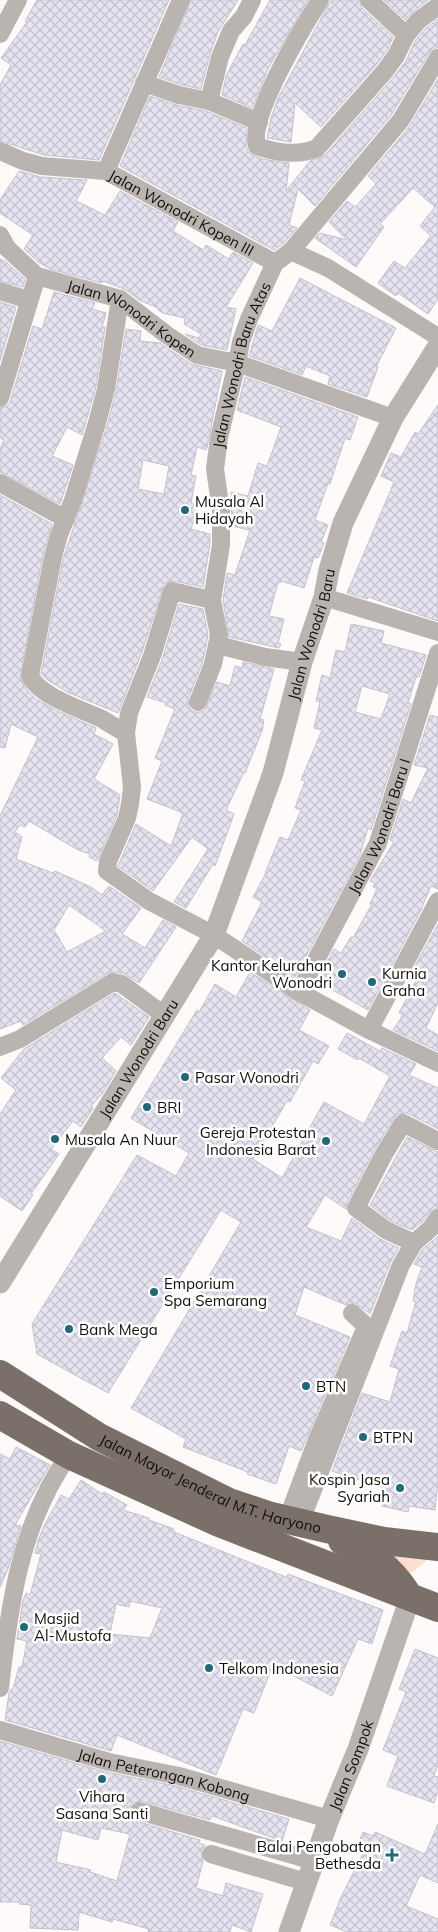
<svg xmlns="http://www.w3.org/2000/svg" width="438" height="1932" font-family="Mulish,sans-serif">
<defs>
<pattern id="building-cross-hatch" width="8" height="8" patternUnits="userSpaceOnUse" patternTransform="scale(1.25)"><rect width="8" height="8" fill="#e6e4f1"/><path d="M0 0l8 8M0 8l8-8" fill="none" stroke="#c4c2cd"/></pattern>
</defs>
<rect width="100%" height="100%" fill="#fdfaf9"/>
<path fill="#fcdfcf" d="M379,1549L433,1555L413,1572L405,1573Z"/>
<path fill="url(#building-cross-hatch)" stroke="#c4c1ce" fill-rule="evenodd" d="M37,0H169L99,160L44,155L0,141V85L11,65L1,58L27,22L25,21Z
M191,0H238L218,32L210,54L201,89L182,85L159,77Z
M270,0H308L269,67L252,108L222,95L226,76L243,44L245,45Z
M331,0H359L362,8L393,37L387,51L377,64L321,127L295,103L291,142L267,138L271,118L278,98Z
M384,0H428L413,12L405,20Z
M438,19V47L429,53L392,114L315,206L298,189L289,225L297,228L284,243L274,250L120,166L150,96L177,105L206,111L247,128L246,146L249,153L262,159L289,163L286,191L310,161L325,155L393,78L406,61L415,41L426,28Z
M438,79V299L428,314L398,293L396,296L378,283L394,261L405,268L431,236L420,226L435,207L413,188L380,224L384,227L356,267L315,238L320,233L347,240L329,222L347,201L355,207L376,184L368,176L409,127Z
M19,171L41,177L87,180L76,201L105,215L120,191L178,222L173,231L203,250L206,245L229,259L233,252L253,263L226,307L236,309L227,350L201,345L185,334L199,338L201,334L184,324L185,318L163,313L158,310V308L139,300L126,290L103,281L102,283L50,269L38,262L24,249L33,235L0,213V200Z
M0,259L5,261L25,279L23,287L0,281Z
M300,278L396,328L376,367H378L367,397L328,384L330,376L306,366L302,375L249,356L258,325L272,331Z
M54,292L95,303L92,309L106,313L102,327H105L96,387L82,435L67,427L52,456L73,465L60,504L0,472V449L4,440L0,438V408L7,406L10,402L33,326L42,329Z
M0,302L16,307L0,361Z
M126,329L141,331L140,341L160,343L191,364L222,371L207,448L206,450L197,447L191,475L196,476L191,503L198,506L191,529L210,534V544L203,587L174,581L164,584L142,652L118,713L67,692L49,681L41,674L63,559L107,426L116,391ZM143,460L169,466L164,494L138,489Z
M245,377L358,417L350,440L345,438L330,484L328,483L315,520L328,525L321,542L324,543L318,558L314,557L304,588L281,581L280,583L278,582L269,616L284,619L278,643L281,644L279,648L229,637L223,600L227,573L235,575L250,530L232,526L231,492L248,496L258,463L267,466L281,427L237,410Z
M438,405V621L368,597L367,599L347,593L394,482L381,476L391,453L401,457L415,432L418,434Z
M0,495L52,524L43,555L20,678L26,689L36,699L58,711L96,728L94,734L113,744L94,779L120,795L117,815L97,861L89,857L90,854L78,850L29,821L25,827L20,825L15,832L22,837L16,859L53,873L55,871L91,887L102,895L109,886L141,908L122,934L145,948L163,920L176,927L139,983L125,974L115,972L108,973L23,1025L21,1021L0,1029V816L38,737L11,724L5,748L0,747ZM69,905L106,931L67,952L54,930Z
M179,604L203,609L208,635L203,661L188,699L189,708L194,712H200L205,710L217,682L230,686L235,666L242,668L243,662L274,669L260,719L264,720L262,731L245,773L244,772L226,810L234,814L215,866L213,864L186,908L174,902L208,849L192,837L153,891L118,866L136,824L171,846L183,813L147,799L162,761L155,758L175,709L165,705L166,703L147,697L162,660Z
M351,624L384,631L381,643L426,655L419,677H416L408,703L411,704L371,830L368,828L360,855L295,977L242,941L262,902L253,897L266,873H265L280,837L288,840L301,810L295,808L305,781L301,780L322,730L314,728L320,702L316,701L322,675L330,678L336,650L345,652ZM362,686L390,694L381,719L355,712Z
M430,715L438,717V889L431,886L420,912L368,1010L317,981L334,949L341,953L351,937L353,938L372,904H370L377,889L373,887L375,883L370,881L394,842L390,840L403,799L411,803L428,768L414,765Z
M438,924V1003L426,1028L438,1035V1051L393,1030L403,1015L399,1013L422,969L415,966Z
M250,972L310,1010L299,1030L329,1046L318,1064L313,1061L290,1102L287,1101L253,1159L282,1178L324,1102L364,1124L390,1076L359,1058L358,1060L338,1049L347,1033L380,1051L382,1048L416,1064L409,1075L438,1088V1129L407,1113L397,1114L375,1149L347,1203L346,1209L325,1195L306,1227L341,1241L352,1218L380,1239L399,1248L391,1261L370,1314L355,1303L346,1305L304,1287L295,1315L350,1337L301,1451L289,1446L276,1484L247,1474L248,1472L183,1447L186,1439L131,1408L241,1222L221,1210L108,1393L37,1354L32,1324L137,1155L176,1176L189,1153L131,1118L197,1010L199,1012L215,984L236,997Z
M115,993L149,1017L131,1045L121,1037L102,1058L116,1071L102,1094L91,1106L93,1108L81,1127L73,1121L51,1149L59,1154L31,1194L33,1195L22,1211L0,1196V1114L16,1090L1,1078L24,1049Z
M407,1137L438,1152V1208L430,1212L423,1221L412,1230L391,1221L370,1205Z
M438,1236V1481L435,1510L409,1506L408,1512L382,1506L387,1489L332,1471L362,1393L390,1402L399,1369L390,1366L402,1331L407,1333L416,1301H413L416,1284L422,1267L414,1264L422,1250Z
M16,1447L50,1465L15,1525L21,1526L8,1569L0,1587V1454L10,1459Z
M81,1480L102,1494L104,1492L127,1505L123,1510L149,1518V1520L174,1529V1532L286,1577L288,1574L383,1610L372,1644L358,1639L332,1696L273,1665L254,1713L243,1709L216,1775L117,1735L111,1751L5,1720L9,1693L11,1689H13L19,1667H22L27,1641L17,1639L23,1600L26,1593L30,1595L41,1554L35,1553L38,1541L44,1526L61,1495L69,1499ZM130,1601L162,1608L150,1638L110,1634L116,1604L129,1607Z
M415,1649L438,1658V1765L434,1776L438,1777V1791L434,1803L387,1786L398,1756L383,1750L406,1692L399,1689Z
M0,1741L106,1772L176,1786L289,1819L282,1841L212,1816L210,1820L141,1801L132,1803L129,1808V1814L136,1821L200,1840L199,1843L205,1845L201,1851L203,1861L196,1888L223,1896L226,1883L263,1894L251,1932L232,1925L230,1932H148L149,1929L113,1919L112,1922L79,1912L78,1930L30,1928L31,1905L19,1904V1902H0ZM101,1828L130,1834L117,1881L90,1872L91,1870L56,1862L62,1830L98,1840Z
M438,1824V1883L420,1875L406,1906L438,1919V1932H347L330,1925L342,1895L365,1850L357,1847L363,1832L373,1836L375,1832L425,1854Z"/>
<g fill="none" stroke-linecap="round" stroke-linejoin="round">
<g stroke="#bab4b1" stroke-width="18">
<path d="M320,0C303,27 248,117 257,146C276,153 299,156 317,148L385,71L396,56L406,35"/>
<path d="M369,0L406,35L419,20L438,6"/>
<path d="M0,34L18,0"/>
<path d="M144,83L179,95L209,101L220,57L231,31L244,16L252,0"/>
<path d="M209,101L259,122"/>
<path id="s1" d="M0,151L23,161L42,166L106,171L275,263"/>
<path d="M106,171L181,0"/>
<path id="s2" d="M0,235L7,248L37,276L120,299L167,335L197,355L237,363L393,418"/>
<path d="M291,251L328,268L438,337"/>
<path d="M0,291L29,300"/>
<path d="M120,299L106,389L97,423L73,500L59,535L53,557L30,676C39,696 83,710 102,719C110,724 118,729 126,733"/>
<path d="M0,398L37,276"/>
<path d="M0,483L66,519"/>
<path d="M324,597L438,632"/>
<path d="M212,600L172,591L152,656L129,713L126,733L132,787L130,804L127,818L108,861L107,871L149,901L214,935L299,992L369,1030L438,1063"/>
<path d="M218,645L265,657L302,662"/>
<path id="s3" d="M198,702L213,664L219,635L212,600L221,545V510L215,469L219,438L237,363L241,342L249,319L275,263L291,251L401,120L438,58"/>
<path id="s4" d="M299,992L378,843L438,653"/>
<path d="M369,1030L438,901"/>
<path d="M0,1047L20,1039L113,982L122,984L165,1016"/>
<path d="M414,1243L386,1230L356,1208L384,1154L403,1123L438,1141"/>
<path d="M287,1520L318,1437L365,1329L364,1324L352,1313"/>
<path d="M300,1523L401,1265L414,1243L431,1228L438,1218"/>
<path d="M0,1688C9,1607 20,1523 69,1455"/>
<path id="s5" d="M0,1730L109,1762L179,1776L329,1819"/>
<path d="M139,1811L314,1861"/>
<path d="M211,1854L306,1882"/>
</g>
<g stroke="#bab4b1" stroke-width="21">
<path id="s6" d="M0,1283L214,935L273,773L302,662L324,597L329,570L343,523L393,418L438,346"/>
<path id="s7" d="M289,1932L329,1819L358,1749L410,1598"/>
</g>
<g stroke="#7a7069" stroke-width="28">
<path id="s8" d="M0,1374L99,1437L229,1502L271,1516L327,1529L384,1541L438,1547"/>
<path d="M0,1415L69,1455L219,1523L438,1608"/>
<path d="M342,1541C368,1550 391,1569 406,1592"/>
</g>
</g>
<g fill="#226878" stroke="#fff" stroke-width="2">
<circle cx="185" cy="510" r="5"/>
<circle cx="342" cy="974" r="5"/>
<circle cx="372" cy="982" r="5"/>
<circle cx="185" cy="1077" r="5"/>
<circle cx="147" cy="1107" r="5"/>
<circle cx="55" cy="1139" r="5"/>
<circle cx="326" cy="1141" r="5"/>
<circle cx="154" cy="1292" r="5"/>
<circle cx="69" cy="1329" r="5"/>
<circle cx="306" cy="1386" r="5"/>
<circle cx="363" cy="1437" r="5"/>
<circle cx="400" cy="1488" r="5"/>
<circle cx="24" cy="1627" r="5"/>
<circle cx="209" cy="1668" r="5"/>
<circle cx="102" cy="1779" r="5"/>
<path d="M389.5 1847.5h5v5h5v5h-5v5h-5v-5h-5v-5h5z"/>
</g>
<g text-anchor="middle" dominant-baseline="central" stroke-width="5" stroke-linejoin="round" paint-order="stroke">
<g font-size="15" fill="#120e0c" stroke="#fff">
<text stroke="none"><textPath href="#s1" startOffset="195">Jalan Wonodri Kopen III</textPath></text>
<text stroke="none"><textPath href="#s2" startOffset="161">Jalan Wonodri Kopen</textPath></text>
<text stroke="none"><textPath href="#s3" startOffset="346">Jalan Wonodri Baru Atas</textPath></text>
<text stroke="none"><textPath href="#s6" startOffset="725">Jalan Wonodri Baru</textPath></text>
<text stroke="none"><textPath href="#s4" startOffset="185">Jalan Wonodri Baru I</textPath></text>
<text stroke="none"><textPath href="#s6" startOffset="264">Jalan Wonodri Baru</textPath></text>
<text stroke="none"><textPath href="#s8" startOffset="239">Jalan Mayor Jenderal M.T. Haryono</textPath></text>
<text stroke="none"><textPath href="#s7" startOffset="178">Jalan Sompok</textPath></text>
<text stroke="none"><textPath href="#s5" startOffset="170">Jalan Peterongan Kobong</textPath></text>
</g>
<g font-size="15" fill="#120e0c" stroke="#fff" text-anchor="start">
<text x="195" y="501">Musala Al<tspan x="195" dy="17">Hidayah</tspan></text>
<text x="332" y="965" text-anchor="end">Kantor Kelurahan<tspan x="332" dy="17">Wonodri</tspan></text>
<text x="382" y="973">Kurnia<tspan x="382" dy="17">Graha</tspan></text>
<text x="195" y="1077">Pasar Wonodri</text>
<text x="157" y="1107">BRI</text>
<text x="316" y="1132" text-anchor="end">Gereja Protestan<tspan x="316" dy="17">Indonesia Barat</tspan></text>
<text x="65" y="1139">Musala An Nuur</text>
<text x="164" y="1283">Emporium<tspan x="164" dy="17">Spa Semarang</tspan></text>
<text x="79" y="1329">Bank Mega</text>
<text x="316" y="1386">BTN</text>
<text x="373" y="1437">BTPN</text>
<text x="390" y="1479" text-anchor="end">Kospin Jasa<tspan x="390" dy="17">Syariah</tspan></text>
<text x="34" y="1618">Masjid<tspan x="34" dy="17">Al-Mustofa</tspan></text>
<text x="219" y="1668">Telkom Indonesia</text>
<text x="102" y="1796" text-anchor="middle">Vihara<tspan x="102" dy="17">Sasana Santi</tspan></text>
<text x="381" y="1846" text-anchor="end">Balai Pengobatan<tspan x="381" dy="17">Bethesda</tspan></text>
</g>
</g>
</svg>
